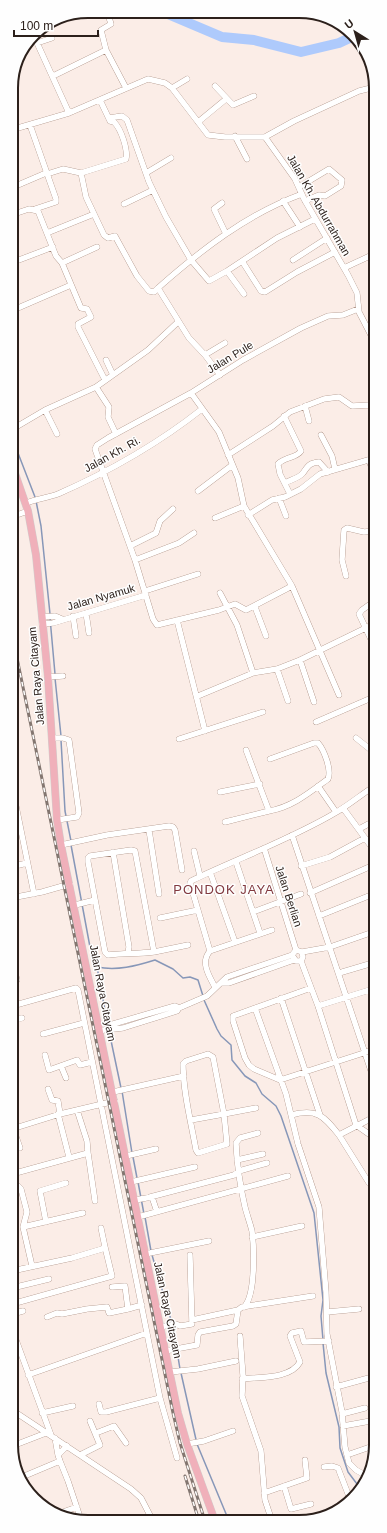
<svg xmlns="http://www.w3.org/2000/svg" width="387" height="1533" font-family="Helvetica,sans-serif">
<rect width="100%" height="100%" fill="#fbede7"/>
<g fill="none" stroke-linecap="round" stroke-linejoin="round">
<path stroke="#8797b8" stroke-width="1.5" d="M11,435L35,497
M36,501L41,526L50,614
M50,618L55,674
M55,678L61,736
M61,740L65,811L71,841
M71,845L90,947L97,967L108,1027
M97,967C117,971 136,966 155,960L173,969L183,978L190,977L198,980L203,996
M204,1000L217,1029L221,1036L231,1045L232,1060L245,1076L256,1083L262,1094L276,1106L281,1116L314,1213L323,1300L321,1316L323,1340
M109,1031L121,1088
M122,1091L132,1153
M133,1157L137,1178
M138,1182L144,1214
M145,1217L151,1251
M152,1255L171,1320L177,1348
M323,1343L326,1373L339,1427L340,1448L348,1472L360,1488
M177,1351L180,1369
M181,1373L197,1444L229,1521"/>
<path stroke="#aecafc" stroke-width="10" d="M163,12L222,37L254,40L301,52L339,43L354,36"/>
<g stroke="#a18274" stroke-width="6">
<path id="minor" d="M107,11L111,24L101,30L106,50L126,88
M33,34L69,113
M37,43L52,38
M367,60L375,80
M53,76L106,50
M215,86L233,105L254,96
M172,88L187,79
M100,100L110,121
M109,118L122,116L127,120L149,182L166,217L191,260L209,281L227,271L277,238L315,219
M198,122L226,99
M30,125L56,199V202L35,209
M11,130L69,113L148,79L165,83L172,88L208,135L225,137H265L295,179L304,199L348,275L357,293L359,312L375,343
M235,136L247,159
M265,137L294,121L359,91L375,87
M81,173L126,159C128,149 121,129 114,122L110,121
M146,173L171,158
M47,174L63,169L81,173L86,197L104,235L108,238L115,236L137,276L149,291L154,292L158,288
M299,187L329,169L342,180L341,186L325,196L319,195L305,201
M11,188L46,173
M283,201L300,227
M222,203L214,209L226,234
M124,204L153,190
M11,215L29,209L38,211L56,256L62,263L97,247
M47,233L94,214
M293,260L327,238
M242,261L261,291L265,292L297,272L335,252
M11,263L53,247
M62,263L81,308L87,309L91,317L78,324V327L105,380
M344,268L372,255
M227,271L244,294
M11,311L71,285
M205,355L225,343
M106,360L113,375
M220,375L205,355L189,338L158,288C201,250 247,214 302,194
M96,387L109,407L108,417L116,434
M191,393L219,432L238,478L244,506L292,586L339,695
M305,406L309,421
M45,410L57,434
M284,416L301,451C297,458 284,457 278,464L280,474L290,494
M11,430L45,410L96,387L148,350L178,322
M321,435L332,456L335,469
M228,455L273,426L290,412L324,399L339,397L352,406L370,405L375,406
M369,460L375,478
M285,483C290,480 299,478 303,473C308,466 309,463 319,462L328,472
M198,491L231,466
M279,498L286,516
M26,503C36,499 47,498 58,494C108,472 159,443 202,409
M248,515L272,500L285,497L301,489L320,474L375,458
M11,517L28,511
M215,518L244,506
M130,546L156,533L160,521L173,509
M135,560L179,543L194,533
M374,572H376
M346,576L342,560L344,530L347,528L364,532L375,531
M292,586L246,610L235,604L219,610L157,625L153,619L135,560L95,449L97,445L108,438L191,393L243,360L301,328L328,316L343,315L358,309
M145,591L198,574
M220,593L237,625L253,673
M376,600L362,610L359,614L376,650
M255,607L266,636
M86,613L89,633
M73,616L76,636
M42,617L55,616L62,619
M177,620L205,731
M42,624L53,623L146,595
M300,660L314,702
M277,669L288,701
M48,677L63,676
M198,696L253,673L277,669L300,660L376,623
M374,716L376,718
M316,722L376,696
M52,738H63L69,740L79,813L77,817L57,820
M356,738L376,754
M179,739L263,712
M246,750L269,811C292,807 309,793 328,779C332,770 324,750 318,743H314L270,759
M318,786L336,812
M13,791L34,894
M220,792L260,784
M343,808L376,853
M225,822L269,811
M359,829L376,820
M149,830L159,894
M292,835L376,1086
M61,845L107,835L169,826L173,827L175,830L182,870
M264,848L296,950
M194,851L200,876
M113,852L129,947L128,952
M236,862L260,933
M301,866L330,857L365,838
M11,867L27,863
M210,872L235,942
M310,893L376,864
M11,898L42,892L70,884
M75,905L95,900
M253,912L301,894
M319,916L376,893
M160,918L198,910
M372,933L376,948
M210,951L190,883L191,881C239,858 289,840 335,813C349,805 362,794 376,785
M154,952C137,954 125,953 108,955L105,952L88,862V858L90,856L131,850L135,851L154,952L188,945
M302,952L330,947L376,931
M11,956L17,980
M301,961L318,1006L356,1125L376,1139
M339,973L376,962
M222,983H229L294,960
M215,987C209,976 200,962 210,951L272,930
M311,988L233,1016V1021L245,1058L249,1065L254,1069L280,1080L376,1049
M370,990L376,1006
M281,998L320,1115
M12,1006L76,988L78,990L160,1398L177,1458
M318,1006L376,988
M255,1008L286,1094L298,1144L319,1207L326,1292L327,1334L342,1412L345,1447L349,1463L356,1470L365,1475
M12,1021L22,1018
M112,1028L113,1024L175,1006L179,1008
M100,1031L112,1028L114,1029L123,1028L177,1011L179,1008L207,996L227,977L292,955L296,950L302,952L303,957L301,961H296L292,955
M43,1034L84,1023
M45,1055L49,1070L77,1060L80,1065L92,1062
M61,1066L66,1078
M48,1089L52,1100L58,1101L60,1114
M113,1092L184,1076
M58,1114L69,1157
M291,1115C317,1108 324,1116 339,1135L376,1116
M191,1120L224,1114L213,1057L208,1054L186,1061L183,1064C183,1092 191,1122 196,1150L198,1153L227,1144L224,1114L256,1108
M13,1128L20,1148
M12,1129L60,1114L115,1101
M339,1135L369,1183H376
M88,1153L95,1201
M126,1156L156,1149
M237,1160L263,1154
M12,1174L88,1153L87,1141L77,1110
M131,1182L195,1167
M12,1187L18,1186L21,1189L27,1212L23,1227L32,1266
M150,1197L234,1175L239,1171L267,1163
M135,1200L152,1197L157,1212
M138,1217L288,1176
M46,1222L40,1191L66,1183
M371,1222L376,1220
M23,1227L83,1213
M252,1237L302,1226
M145,1254L209,1241
M12,1256L17,1269
M12,1271L72,1258L102,1249L105,1247L101,1228
M112,1287L125,1286L128,1309L142,1305
M12,1288L49,1279
M12,1304L112,1276L105,1247
M244,1307C256,1295 254,1247 252,1231C250,1223 247,1215 245,1207C240,1186 237,1164 236,1143L240,1138L258,1133
M327,1312L359,1309
M12,1314L23,1311
M47,1317L57,1313L62,1314L87,1309L107,1307L109,1313L128,1309
M192,1320L238,1310
M160,1327L176,1324L180,1326L192,1324L190,1255
M12,1329L51,1435
M240,1336L243,1376L242,1396L261,1451L265,1500L272,1521
M165,1351L197,1345L198,1335L200,1332L233,1326L236,1324L238,1310L242,1307L313,1296
M170,1372L198,1369L236,1361
M28,1375L147,1333
M12,1379H13
M242,1379C259,1377 291,1379 300,1362L290,1336L292,1333L301,1331L304,1342L329,1341
M336,1387L376,1376
M99,1404L101,1412H106L160,1398
M12,1410L131,1489L141,1498L153,1521
M42,1413L73,1406
M342,1414L365,1408
M343,1426L376,1420
M96,1433L114,1426L126,1443
M55,1438L58,1455
M187,1444L204,1441L233,1431
M12,1448L15,1445L46,1433
M80,1455L100,1445L90,1421
M347,1455L373,1446L375,1451
M60,1461L68,1481L81,1520
M324,1467L332,1466L338,1468L350,1499
M22,1477L60,1461L58,1455L67,1446
M284,1486L291,1509L311,1504
M264,1493L307,1478L305,1460
M60,1513L77,1507"/>
</g>
<g stroke="#d1cecd" stroke-width="8">
<path id="major" d="M11,462L28,511L36,555L48,677L57,820L61,845L178,1413L187,1444L215,1521"/>
</g>
<use href="#minor" stroke="#fff" stroke-width="5.5"/>
<use href="#major" stroke="#f0b0ba" stroke-width="7"/>
<g stroke="#837670" stroke-width="3">
<path id="rail" d="M11,629L173,1413L180,1443L205,1521
M185,1476L199,1521"/>
</g>
<use href="#rail" stroke="#fefefe" stroke-width="1.5" stroke-dasharray="4.5" stroke-linecap="butt"/>
</g>
<g text-anchor="middle" dominant-baseline="central" stroke-width="3" stroke-linejoin="round" paint-order="stroke">
<g font-size="11" fill="#2c201b" stroke="#fefefe">
<text transform="translate(319 205) rotate(60)">Jalan Kh. Abdurrahman</text>
<text transform="translate(230 357) rotate(-31)">Jalan Pule</text>
<text transform="translate(112 454) rotate(-29)">Jalan Kh. Ri.</text>
<text transform="translate(101 597) rotate(-16)">Jalan Nyamuk</text>
<text transform="translate(36 676) rotate(-95)">Jalan Raya Citayam</text>
<text transform="translate(289 896) rotate(72)">Jalan Berlian</text>
<text transform="translate(103 993) rotate(79)">Jalan Raya Citayam</text>
<text transform="translate(168 1310) rotate(78)">Jalan Raya Citayam</text>
</g>
<g font-size="13" letter-spacing="1" fill="#81393f" stroke="#fefefe">
<text x="224" y="889">PONDOK JAYA</text>
</g>
</g>
<path d="M0 0H387V1533H0ZM88 18H299A70 70 0 0 1 369 88V1445A70 70 0 0 1 299 1515H88A70 70 0 0 1 18 1445V88A70 70 0 0 1 88 18Z" fill="#fefefe" fill-rule="evenodd"/>
<path fill="none" stroke="#2c201b" stroke-width="2" d="M88 18H299A70 70 0 0 1 369 88V1445A70 70 0 0 1 299 1515H88A70 70 0 0 1 18 1445V88A70 70 0 0 1 88 18Z"/>
<g transform="translate(355 32) rotate(323)" stroke="#fefefe" stroke-width="3" paint-order="stroke">
<path d="M0-3L7 15L0 10L-7 15Z" fill="#2c201b"/>
<text y="-6" font-size="11" font-weight="bold" text-anchor="middle" fill="#2c201b">U</text>
</g>
<path d="M14 30v6h84v-6" fill="none" stroke="#2c201b" stroke-width="2"/>
<text x="20" y="30" font-size="12" fill="#2c201b" stroke="#fefefe" stroke-width="3" paint-order="stroke">100 m</text>
</svg>
